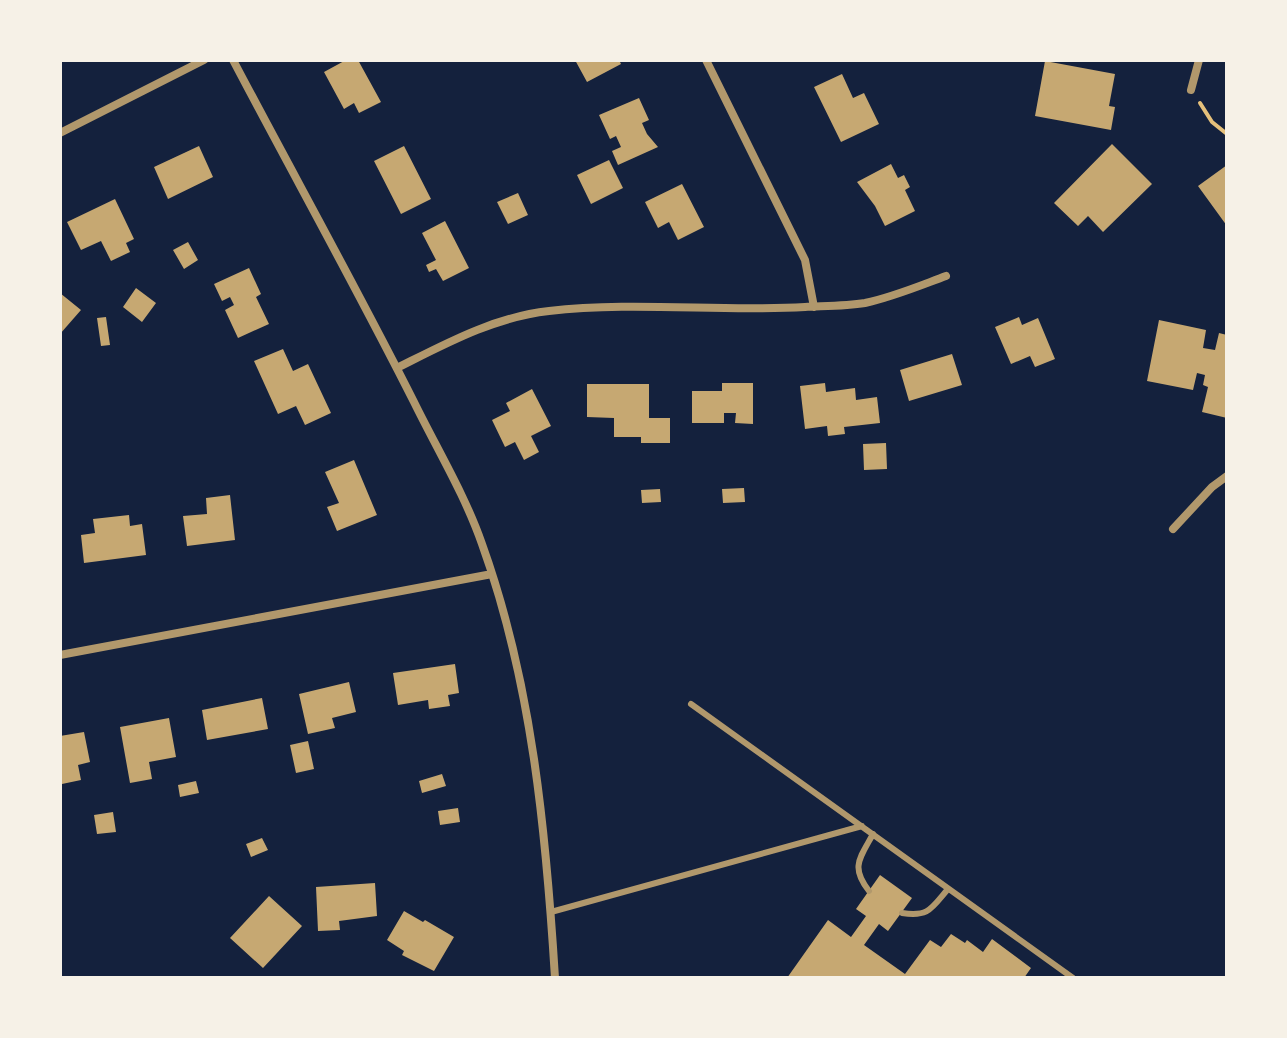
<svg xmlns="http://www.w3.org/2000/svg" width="1287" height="1038" font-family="'Archivo Narrow',sans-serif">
<rect width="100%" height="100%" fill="#14213d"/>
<path fill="#c6a872" d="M346,60H358L381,102L359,113L354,103L344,109L324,72Z
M575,60H619L621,64L587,82Z
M1045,61L1115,74L1109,106L1115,107L1111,130L1035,116Z
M842,74L853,98L864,93L879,124L841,142L814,87Z
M639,98L649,120L642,123L647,134L658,147L618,165L612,151L621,147L616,136L610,139L599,115Z
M1112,144L1152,184L1103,232L1088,216L1078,226L1054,203Z
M199,146L213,177L168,199L154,167Z
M404,146L431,199L401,214L374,161Z
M609,160L623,188L591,204L577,175Z
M891,164L898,178L904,175L910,187L905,190L915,211L885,226L875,206L857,182Z
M1227,165V226L1198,186Z
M682,184L704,227L678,240L669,222L658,228L645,202Z
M518,193L528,215L508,224L497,202Z
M115,199L134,239L126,243L130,252L111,261L101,241L81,250L67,222Z
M445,221L469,268L443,281L436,269L429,272L426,265L436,260L422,233Z
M188,242L198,260L184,269L173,250Z
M249,268L261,294L256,297L269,324L238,338L225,310L234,305L230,297L222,301L214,284Z
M136,288L156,303L142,322L123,307Z
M60,293L81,310L60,334Z
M106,317L110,345L101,346L97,318Z
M1019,317L1022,325L1038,318L1055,359L1035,367L1030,356L1011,364L995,327Z
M1159,320L1206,330L1203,348L1215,350L1219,333L1227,335V418L1202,412L1208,387L1203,385L1205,375L1197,373L1193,390L1147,381Z
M283,349L293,371L308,364L331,413L305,425L296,406L278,414L254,361Z
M952,354L962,385L909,401L900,370Z
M722,383H753V424L735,423L736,413H724V423H692V391H722Z
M825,383L826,392L855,388L856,400L877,397L880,423L844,427L845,434L828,436L827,426L805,429L800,386Z
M587,384H649V418H670V443H641V437H614V418L587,417Z
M532,389L551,426L531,436L539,452L524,460L515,442L505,447L492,420L510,411L506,403Z
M886,443L887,469L864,470L863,444Z
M354,460L377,515L337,531L327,507L339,503L325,472Z
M744,488L745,502L723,503L722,489Z
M660,489L661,502L642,503L641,490Z
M230,495L235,540L187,546L183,516L207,514L206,498Z
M129,515L130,526L142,524L146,555L84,563L81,535L95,533L93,519Z
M455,664L459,693L448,695L450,706L429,709L428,700L398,705L393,673Z
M349,682L356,712L332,718L335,728L308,734L299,694Z
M262,698L268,729L207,740L202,710Z
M169,718L176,757L149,762L152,779L130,783L120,727Z
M84,732L90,762L78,765L81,780L62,784L60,736Z
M308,741L314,769L296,773L290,745Z
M442,774L446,786L422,793L419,781Z
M196,781L199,793L180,797L178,785Z
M458,808L460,822L440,825L438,811Z
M113,812L116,832L97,834L94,815Z
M262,838L268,850L251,857L246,844Z
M880,875L912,898L888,931L879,924L864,945L905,974L930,940L941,947L951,934L965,943L967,940L983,952L992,939L1031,968L1024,978H787L828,920L851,937L866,916L856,909Z
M375,883L377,916L339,921L340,930L318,931L316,887Z
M269,896L302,926L263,968L230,938Z
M404,911L423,922L425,920L454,937L434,971L402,955L404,951L387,940Z"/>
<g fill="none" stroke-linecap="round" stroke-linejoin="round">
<path stroke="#e5c07b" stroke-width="4" d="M1200,103L1212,122L1227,134"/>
<path stroke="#b1986c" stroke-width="6" d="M691,704L1073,978
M869,891C850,867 860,858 873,834
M551,912L862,826
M902,913C929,917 931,909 948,889"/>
<path stroke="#b1986c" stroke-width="8" d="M233,60C293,174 356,287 414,402C437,449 465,495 482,544C532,683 546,832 555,978
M706,60L805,260L814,307
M1191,90L1199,60
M60,133L204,60
M397,368C445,344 494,317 549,311C634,301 720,312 805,307C824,306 846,306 865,303C893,297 919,286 946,276
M1173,529L1212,487L1227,476
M60,655L492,574"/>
</g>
<rect width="1287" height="1038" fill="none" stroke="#f6f1e7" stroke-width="124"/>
</svg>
